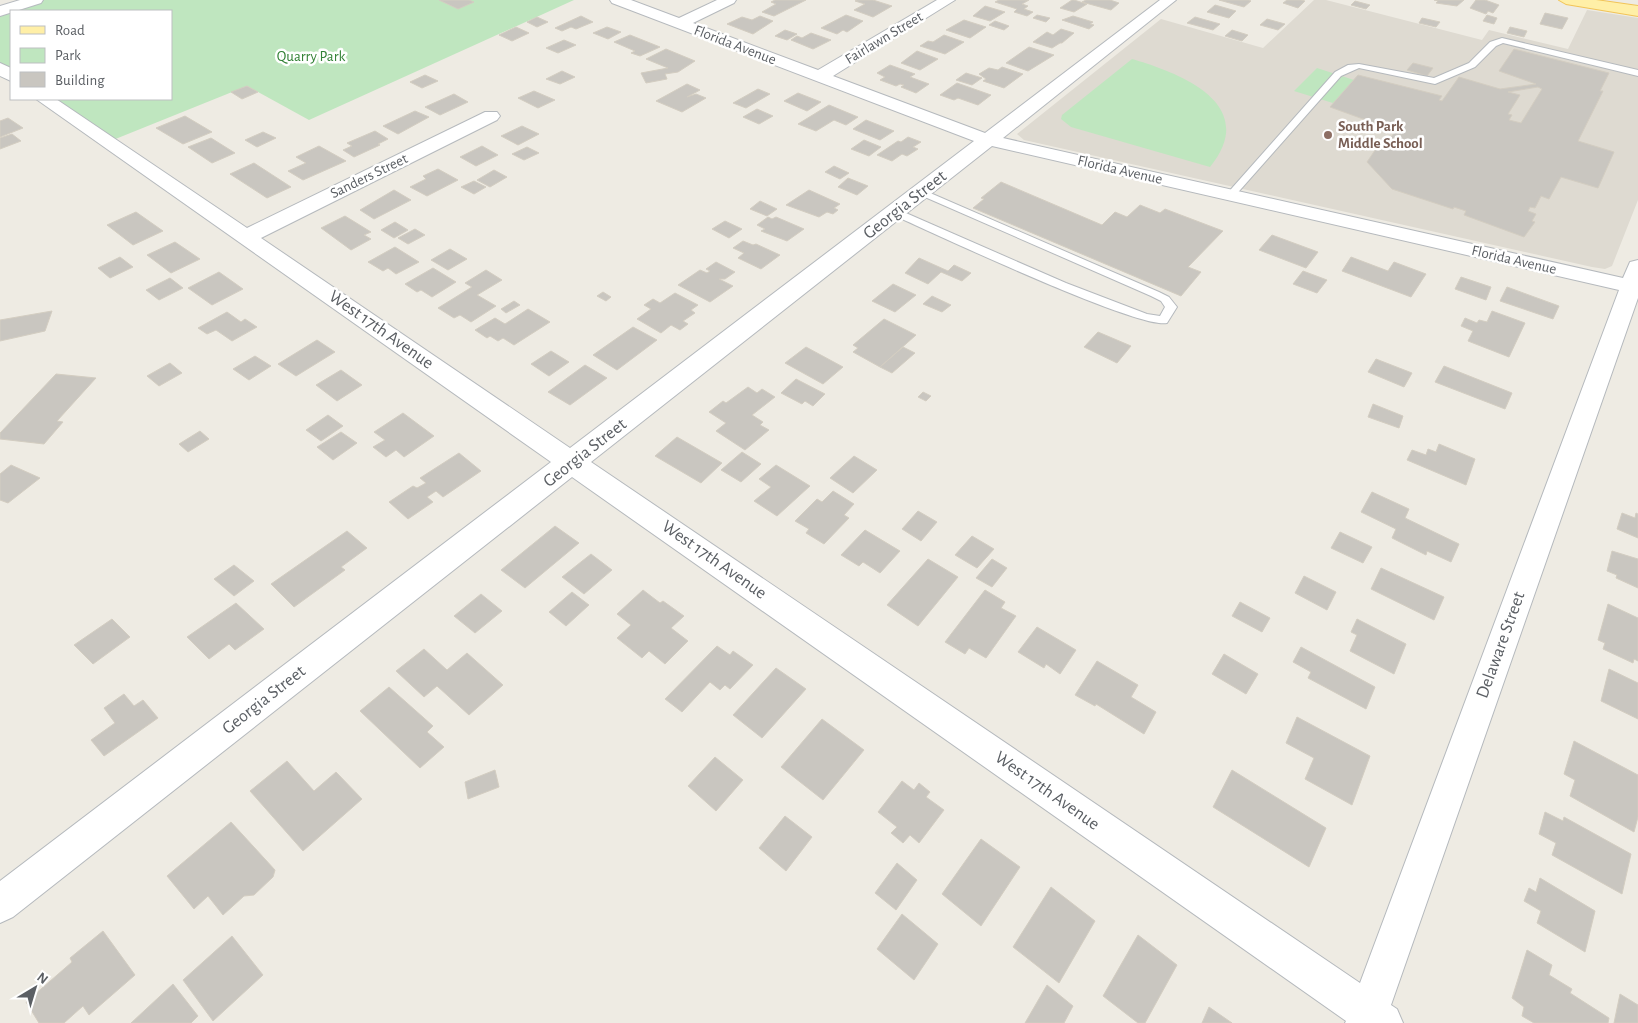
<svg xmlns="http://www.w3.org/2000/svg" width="1638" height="1023" font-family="'Alegreya Sans',sans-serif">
<rect width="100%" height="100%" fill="#eeebe3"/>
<path fill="#dedad1" d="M1314,0H1326L1482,40L1489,30L1568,49L1587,10L1638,18V200L1612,266L1605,269L1592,267L1024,140L1017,134L1161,19L1263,48Z"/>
<path fill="#bfe6bf" d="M36,0H574L309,120L247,86L108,142L45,99H171V11H11V76L0,68V11Z
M1132,59C1180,73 1261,104 1210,167L1071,127L1061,119L1062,115Z
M1317,68L1354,80L1333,103L1294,91Z"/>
<path fill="#c9c6c0" stroke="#d3cdc1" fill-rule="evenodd" d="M439,0H469L474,2L458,9Z
M775,0H806L774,16L762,12L776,4L771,2Z
M873,0L892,6L873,17L854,10L865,4L855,1L857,0Z
M999,0H1029L1022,4L1028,6L1024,9L1033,12L1027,16L1014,12L1017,9L995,2Z
M1072,0H1074L1087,4L1074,12L1060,8Z
M1086,0H1110L1119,3L1111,10L1082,2Z
M1219,0H1249L1251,1L1244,7Z
M1287,0H1301L1305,1L1298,8L1283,3Z
M1434,0H1464L1457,6L1436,3L1438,1Z
M1476,0H1485L1499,5L1493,13L1488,11L1486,14L1470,8Z
M1355,1L1370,5L1366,9L1351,5Z
M1215,5L1236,11L1229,18L1207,12Z
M985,6L1005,12L990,21L973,16Z
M1545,13L1568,18L1562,29L1540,24Z
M846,15L863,21L847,32L843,30L837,34L821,28Z
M1037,15L1050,18L1046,22L1033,18Z
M1487,15L1497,18L1494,24L1483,21Z
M581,16L593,22L576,29L571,27L562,31L555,28Z
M760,16L773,21L753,34L727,24L742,17L752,20Z
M1073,16L1093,22L1090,24L1094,25L1089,29L1062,20Z
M537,17L548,22L537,27L527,22Z
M1195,17L1220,24L1213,30L1187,23Z
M1422,18L1440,22L1436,27L1419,23Z
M1267,19L1285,24L1278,30L1260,25Z
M964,20L986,27L970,38L946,30Z
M995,21L1009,26L1004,30L989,25Z
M516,27L529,33L512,41L499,35Z
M607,27L621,32L608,39L593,33Z
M1510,27L1527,31L1524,37L1507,33Z
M1061,29L1074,33L1062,43H1060L1052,48L1033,42L1047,32L1053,35Z
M785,30L797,34L787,40L775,36Z
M1232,30L1248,35L1242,41L1225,36Z
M811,33L831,40L813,49L791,40L797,36L802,38Z
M630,35L660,47L640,56L631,53L635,51L614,42Z
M944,35L964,42L945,54L920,46L928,41L933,42Z
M564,40L576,45L558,53L546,48Z
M1029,47L1054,55L1028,71L1006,63Z
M666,49L695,61L678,72L665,74L667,79L646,83L641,73L668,68L646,59Z
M1514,49L1609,73L1600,91H1603L1578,141L1614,152L1598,188L1561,177L1549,199L1541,196L1535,208L1530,207L1528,211L1536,214L1532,221L1535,222L1524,237L1464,215L1466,211L1454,207L1453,209L1392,189L1367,162L1382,140L1387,142L1396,131L1330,107L1358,75L1442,96L1439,100L1442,101L1459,77L1500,89L1536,84L1499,71ZM1538,87L1542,89L1521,123L1509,120L1512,115L1508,114L1520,95L1508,92Z
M917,51L938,59L920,70L901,63Z
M1413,63L1433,68L1427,76L1407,70Z
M890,65L915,74L910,77L929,84L916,93L901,87L904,85L900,84L896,86L880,80L885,77L877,73Z
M1002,67L1023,74L1004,88L983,81L986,79L979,74L989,68L998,70Z
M562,71L575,77L560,84L546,79Z
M966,73L982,78L972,85L956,80Z
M425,75L438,81L422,88L410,82Z
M957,83L991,95L978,105L958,98L954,100L940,95Z
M687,84L700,90L687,97L696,94L706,98L682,112L656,101Z
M247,86L258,92L242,99L231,92Z
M758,89L770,94L746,108L733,103Z
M534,91L555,100L538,108L518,98Z
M798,93L821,102L807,111L784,101Z
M454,94L468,102L440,115L425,107Z
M829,105L858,117L846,125L834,120L816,131L798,124Z
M757,109L773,116L759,124L743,117Z
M415,111L429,117L398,134L383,126Z
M185,116L212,132L183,144L156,128Z
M8,118L23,128L0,137V121Z
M866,120L894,131L880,140L853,129Z
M522,126L539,134L518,145L501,136Z
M375,131L388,139L378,144L380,145L354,157L343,150L352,146L347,143Z
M263,132L276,138L257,147L245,140Z
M12,134L21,141L0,149V138Z
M908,137L921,142L913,147L918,149L907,156L902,154L892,161L877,155L898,141L901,142Z
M211,138L235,153L212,163L188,147Z
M864,140L881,147L869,156L851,149Z
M319,146L346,161L303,180L288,171L306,163L296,157Z
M482,146L498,155L476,166L460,157Z
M527,147L539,153L524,160L512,154Z
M254,163L291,187L267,198L230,174Z
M834,166L849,173L840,179L825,172Z
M438,169L458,180L427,196L410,187L426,179L423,176Z
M494,170L507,177L490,187L477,180Z
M848,178L868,186L857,195L838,187Z
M474,181L486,187L474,194L461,187Z
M1001,182L1102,225L1115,212L1127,217L1140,205L1160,213L1165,209L1223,231L1188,267L1201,272L1181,296L973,208L984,199L981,198Z
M394,190L411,200L374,219L360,210Z
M809,190L840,204L834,208L838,210L833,214L827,212L819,217L786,205Z
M760,201L777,209L767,216L750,209Z
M136,212L163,231L133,245L107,225Z
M345,216L371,232L364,235L371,239L351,250L321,228Z
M768,217L772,219L776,217L804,229L787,241L761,231L765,229L757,225Z
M725,221L742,229L729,238L712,229Z
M395,222L408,230L394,238L381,230Z
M415,229L425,235L408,244L398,238Z
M1272,235L1318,252L1306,268L1259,250Z
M743,241L753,245L756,244L780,255L761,269L738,258L744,253L733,248Z
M175,242L200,259L171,273L147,255Z
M395,247L419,262L396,274L388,268L383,271L368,262Z
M450,249L467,259L448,270L431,260Z
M120,257L133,267L110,278L98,268Z
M1351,257L1388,271L1394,262L1426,274L1411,297L1342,271Z
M919,258L948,271L954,265L971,273L962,281L941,272L928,284L905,273Z
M716,262L735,272L725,279H719L733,286L710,302L678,285L700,270L707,273L710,271L706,269Z
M433,268L456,282L432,297L421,290L417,292L405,284Z
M486,270L502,280L477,295L496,306L471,322L460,315L454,318L438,308L472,287L465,283Z
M1303,271L1327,280L1317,293L1293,284Z
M219,272L243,289L212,305L188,288Z
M1461,277L1491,287L1486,300L1455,289Z
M170,278L183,288L159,300L146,290Z
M893,284L916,295L895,312L872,301Z
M1507,287L1559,306L1553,319L1500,301Z
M603,292L611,297L606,301L597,296Z
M675,293L698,305L691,310L695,313L683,321L688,324L680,330L671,325L661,333L637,319L651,309L644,305L653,299L660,303Z
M932,296L951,305L942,312L923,304Z
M514,301L520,305L506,313L501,309Z
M528,309L550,322L514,345L503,338L498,341L490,336L487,338L475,330L495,318L505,324Z
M52,311L45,331L0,341V320Z
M1492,311L1525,323L1509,357L1468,341L1473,331L1461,326L1465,318L1477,323L1479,320L1487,322Z
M227,312L241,322L245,319L257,327L232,341L216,330L207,334L198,328Z
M884,319L916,335L880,367L853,352L858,348L853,345Z
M633,327L657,340L617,370L593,355Z
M1098,332L1131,346L1117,363L1084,347Z
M317,340L335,352L296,376L278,364Z
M806,347L843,367L823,384L785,363Z
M903,347L915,353L892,373L880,367Z
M551,351L569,362L549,376L531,364Z
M255,356L271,366L249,380L233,369Z
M1376,359L1412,373L1404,387L1368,372Z
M170,363L182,373L159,386L147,376Z
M585,365L607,378L570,405L548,392Z
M1444,366L1512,393L1505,409L1435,382Z
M341,370L362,385L337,401L316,385Z
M56,374L96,378L57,421L63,422L44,444L0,439V433Z
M796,379L825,394L813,406L805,401L802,404L781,393Z
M748,387L757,393L762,389L775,397L752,415L763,422L760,425L769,430L745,450L716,431L726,423L709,412L723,401L726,403Z
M923,392L931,396L926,401L918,397Z
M1373,404L1403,416L1399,428L1368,417Z
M403,413L434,436L404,457L396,450L386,457L373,447L385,440L374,432Z
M328,415L343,426L321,441L306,430Z
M200,431L209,439L188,452L179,444Z
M341,432L357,443L333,460L317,447Z
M677,437L722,463L701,483L655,456Z
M1439,444L1475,459L1466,485L1407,460L1412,450L1426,455L1428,449L1436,452Z
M742,452L761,464L741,482L721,470Z
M459,453L481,471L443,497L436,491L427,497L433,502L408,519L389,502L413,486L417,488L426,483L420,478Z
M854,456L877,470L853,493L830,478Z
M11,465L40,478L8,503L0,500V474Z
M776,465L810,486L777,516L754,501L771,487L759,479Z
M833,491L854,504L844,515L849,518L824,544L806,533L809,529L795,521L817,499L822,502Z
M1372,492L1409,509L1405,518L1459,544L1451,562L1427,551L1426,555L1392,538L1396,529L1361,512Z
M918,511L937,522L921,541L902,529Z
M1622,513L1635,518L1636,513L1638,514V538L1617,529Z
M555,526L579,543L525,588L501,570Z
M865,530L900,551L880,573L863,562L859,566L841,555Z
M347,531L367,548L341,567L345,570L294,607L271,584Z
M1340,532L1372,547L1363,563L1331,548Z
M972,536L994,549L977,568L955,555Z
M1612,551L1638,559V588L1616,578L1617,575L1607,571Z
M591,554L612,570L584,594L562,577Z
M928,559L958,577L918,626L887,605Z
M992,559L1007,568L992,587L976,578Z
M234,565L254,581L234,596L214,579Z
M1381,568L1444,597L1434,620L1371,589Z
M1304,576L1336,592L1327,610L1295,593Z
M643,590L660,603L663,601L684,616L671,628L688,641L665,664L649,651L642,658L617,638L631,625L617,614Z
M985,590L1005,602L1001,608L1016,616L986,658L969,648L965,654L945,642Z
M572,592L589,605L566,626L549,612Z
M481,594L502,611L475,633L454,616Z
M1240,602L1270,618L1262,632L1232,616Z
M236,603L264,629L235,650L229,644L209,659L187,637Z
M1608,604L1638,618V661L1634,659L1633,663L1603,649L1605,643L1598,640Z
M112,619L130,637L93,664L74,645Z
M1357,619L1406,644L1394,674L1350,651L1357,635L1351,632Z
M1037,627L1076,650L1060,674L1046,664L1044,668L1018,652Z
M717,646L730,655L733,651L753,665L730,689L725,685L720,690L710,682L682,712L665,699Z
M1301,647L1375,687L1366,709L1308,678L1311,672L1293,662Z
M424,649L447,670L467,653L503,685L469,715L437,686L424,697L396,671Z
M1224,654L1258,674L1246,694L1212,674Z
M1097,661L1138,685L1131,697L1156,712L1144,734L1096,704L1095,706L1075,695Z
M776,668L806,689L762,738L733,715Z
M1609,669L1638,683V719L1601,701Z
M389,687L433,726L427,732L444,747L420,768L360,711Z
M124,694L134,706L143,700L158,718L104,756L91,740L115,723L104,708Z
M1297,717L1370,756L1352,805L1305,779L1314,758L1286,743Z
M822,719L864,750L823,800L781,767Z
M1574,741L1638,775V817L1634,832L1570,796L1575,780L1564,774Z
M715,757L743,780L716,811L688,786Z
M287,761L314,791L336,772L362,799L303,851L250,791Z
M495,770L499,787L468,799L465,782Z
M1232,770L1326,828L1309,867L1213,807Z
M902,781L914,790L919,783L930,792L926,797L944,810L919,843L910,835L903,843L891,833L897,827L878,812Z
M1545,812L1563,821L1564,817L1631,854L1622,894L1552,855L1556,843L1539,834Z
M785,816L812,837L786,871L759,848Z
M231,822L275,870L273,877L254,895L244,896L223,915L208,896L194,909L167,876Z
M981,839L1020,867L981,926L942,894Z
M897,863L917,880L896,910L875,893Z
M1540,878L1595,911L1585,952L1537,923L1541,911L1524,901L1529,888L1536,892Z
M1051,887L1095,921L1059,983L1013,947Z
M902,914L938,944L914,980L877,949Z
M103,931L135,975L89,1015L83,1006L64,1023H39L26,1002L72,962L70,958Z
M1138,935L1177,965L1145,1023H1138L1103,996Z
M232,936L263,975L213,1021L183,980Z
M1527,950L1552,965L1549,975L1572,989L1570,993L1609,1018L1608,1023H1534L1522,1016L1524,1007L1512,998Z
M173,984L198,1016L191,1023H131Z
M1047,985L1073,1006L1064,1023H1025Z
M1620,994L1638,1005V1023H1614Z
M1209,1007L1232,1023H1202Z"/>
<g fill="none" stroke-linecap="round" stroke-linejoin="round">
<g stroke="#b5b9bd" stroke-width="2">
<path id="lane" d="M1502,38L1638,70V76L1503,43L1496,46L1475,67L1435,84L1359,68L1341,76L1233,198L1225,196L1335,72L1348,65L1359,64L1434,78L1469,63L1490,42Z
M921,189L1159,292L1169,297L1177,307L1167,323C1139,330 931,232 891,214V210H899L1066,283L1147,314L1160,316L1165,307L1161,301L1151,296L918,194V190Z"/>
</g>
<g stroke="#b5b9bd" stroke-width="2">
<path id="street" d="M610,0H631L679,18L717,0H736L734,3L693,23L818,70L937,0H955L833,76L985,133L1160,0H1176L1003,138L1623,278L1630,262L1638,260V298L1391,1005L1397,1009L1403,1023H1345L1346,1021L572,477L13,917L0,923V881L551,462L36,99H56L247,228L485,112H497L500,116L497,120L261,238L570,448L974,141L612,3ZM992,146L1619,290L1360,983L591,462Z
M0,63L11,68V81L0,76Z"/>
</g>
<g stroke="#b6babf" stroke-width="2">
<path id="secondary" d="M20,0H43L41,3L0,16V6Z"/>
</g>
<g stroke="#f2c458" stroke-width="2">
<path id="primary" d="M1559,0H1596L1638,6V16L1566,4Z"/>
</g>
<use href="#lane" fill="#fff" fill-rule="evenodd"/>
<use href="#street" fill="#fff" fill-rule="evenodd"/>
<use href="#secondary" fill="#fff" fill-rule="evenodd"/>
<use href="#primary" fill="#ffefa7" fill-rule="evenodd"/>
</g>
<circle fill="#8d6e63" stroke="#fff" stroke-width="2" cx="1328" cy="135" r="5"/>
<g text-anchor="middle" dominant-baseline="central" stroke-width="5" stroke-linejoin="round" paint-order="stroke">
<g font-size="15" fill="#5b5f64" stroke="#fff">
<text transform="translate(884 38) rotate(-31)">Fairlawn Street</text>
<text transform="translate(735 45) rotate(21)">Florida Avenue</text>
<text transform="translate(1120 170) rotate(13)">Florida Avenue</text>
<text transform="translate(369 176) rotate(-26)">Sanders Street</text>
<text transform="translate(1514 260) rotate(13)">Florida Avenue</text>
</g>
<g font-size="15" fill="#338236" stroke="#fff">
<text x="311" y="56">Quarry Park</text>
</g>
<g font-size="15" font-weight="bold" fill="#785e54" stroke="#fff" text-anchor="start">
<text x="1338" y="126">South Park<tspan x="1338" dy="17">Middle School</tspan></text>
</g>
<g font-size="18" fill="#5b5f64" stroke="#fff">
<text transform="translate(905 205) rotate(-38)">Georgia Street</text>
<text transform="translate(381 330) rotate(35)">West 17th Avenue</text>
<text transform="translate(585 453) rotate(-38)">Georgia Street</text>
<text transform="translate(714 560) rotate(35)">West 17th Avenue</text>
<text transform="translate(1501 645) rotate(-70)">Delaware Street</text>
<text transform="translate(264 700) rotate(-38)">Georgia Street</text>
<text transform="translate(1047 791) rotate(35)">West 17th Avenue</text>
</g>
</g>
<rect x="10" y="10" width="162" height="90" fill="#ffffff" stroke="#bdbfc1"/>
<rect x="20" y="26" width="25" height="8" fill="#ffefa7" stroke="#bdbfc1"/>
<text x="55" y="35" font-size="15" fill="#5b5f64">Road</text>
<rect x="20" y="48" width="25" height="15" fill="#bfe6bf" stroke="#bdbfc1"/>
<text x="55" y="60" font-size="15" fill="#5b5f64">Park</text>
<rect x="20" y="72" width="25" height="15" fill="#c9c6c0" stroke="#bdbfc1"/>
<text x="55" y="85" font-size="15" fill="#5b5f64">Building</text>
<g transform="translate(35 988) rotate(38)" stroke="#ffffff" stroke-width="4" paint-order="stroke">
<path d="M0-4L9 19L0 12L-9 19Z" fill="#5b5f64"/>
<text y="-8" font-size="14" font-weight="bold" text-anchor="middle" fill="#5b5f64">N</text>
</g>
</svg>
